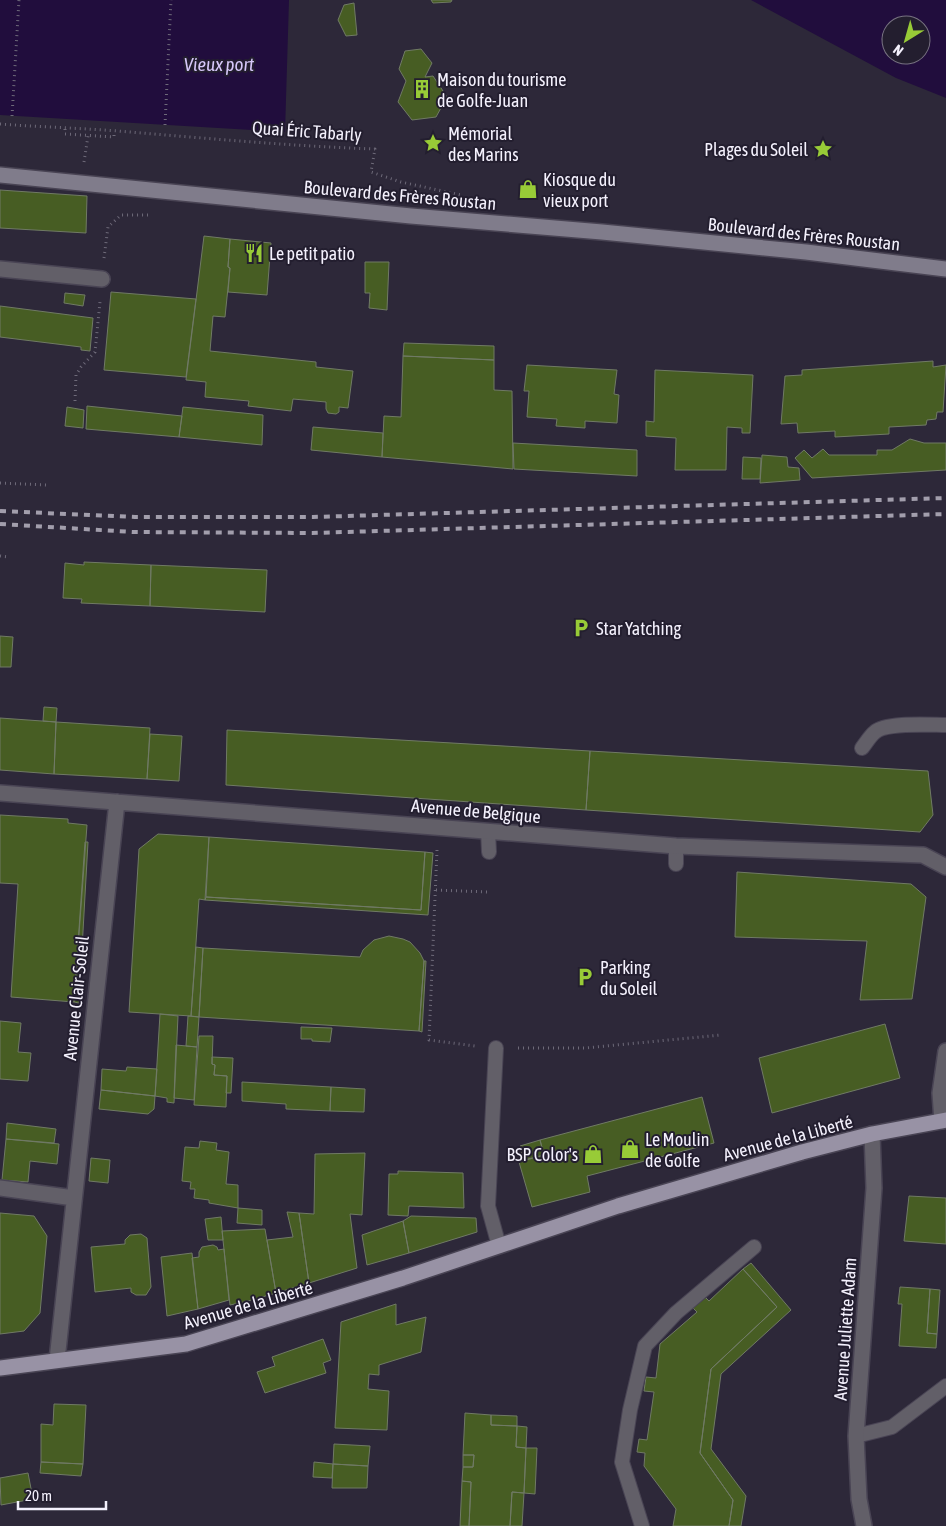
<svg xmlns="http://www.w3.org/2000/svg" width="946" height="1526" font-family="'Asap Condensed',sans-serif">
<rect width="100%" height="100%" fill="#2d2839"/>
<path fill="#210d3d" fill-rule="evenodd" d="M0,0H289L285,132L0,115Z
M751,0H946V98L896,78ZM891,25H921V55H891Z"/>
<path fill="#475d23" stroke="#707a65" d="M431,0H452L451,2L433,3Z
M354,3L357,35L346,36L338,20L344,5Z
M421,49L432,63L425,77L433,76L447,97L436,117L412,120L398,102L406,81L399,69L405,51Z
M0,190L87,196L86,233L0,228Z
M204,236L230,239L228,267L230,268L225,317L213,316L210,351L316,362V367L353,371L348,408L339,407V412L336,414L328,413L326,409V402L293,399L291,411L248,406L249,401L205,397L206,382L186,380Z
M230,239L271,243L267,295L228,292L230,268L228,267Z
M365,262H389L387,310L369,308L370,293H365Z
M111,292L196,299L186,377L104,370Z
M65,293L85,295L83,306L64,303Z
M0,306L93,318L90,351L81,350V347L0,337Z
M404,343L494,346V360L403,356Z
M403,356L494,360V390L512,391L513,469L382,457L384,416L401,417Z
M933,361V367L946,365L943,412H937L936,419L927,420L926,425L889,427V434L835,437V431L798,433L797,423L781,424L785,376L802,375V370Z
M527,365L617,370L614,394L619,395L617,423L585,421V428L556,426L557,419L527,417L529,391H524Z
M655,370L753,375L750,433H742V428L727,427L726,470H675L676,438L646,436V421L654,422Z
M87,406L182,416L179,437L86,429Z
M67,407L84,410L83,428L65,426Z
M183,407L263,415L262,445L179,437Z
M313,427L383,433L382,457L311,450Z
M910,439L924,443H946V470L812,478L795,458L804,450L812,458L823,449L829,455H877V450H892Z
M513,443L637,450V476L514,469Z
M762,455L787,457L788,467L799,468L800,480L760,483Z
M743,457L761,458L760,479H742Z
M84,562L151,565L150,606L81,603L82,599L63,598L65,563L84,565Z
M151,565L267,570L265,612L150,606Z
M0,636L13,637L11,667H0Z
M44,707L57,708L56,722L43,721Z
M0,718L56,722L54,774L0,770Z
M56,722L150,728L147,779L54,774Z
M227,730L590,751L586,810L226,785Z
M150,734L182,736L179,781L147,779Z
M590,751L928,771L933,815L920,832L586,810Z
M0,815L68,819V823L87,825L74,1002L11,997L18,884L0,883Z
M158,834L209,837L205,900L199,899L191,1016L129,1012L139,849Z
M209,837L425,852L421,910L206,897Z
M85,842H88L79,1003L74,1002Z
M425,852L433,853L428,915L205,900L206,897L421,910Z
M737,872L911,884L926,897L912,999L860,1000L867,941L735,937Z
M389,936L403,939L410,942L420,953L424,961L419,1031L199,1017L203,948L360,957L363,950L374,940Z
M196,947L203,948L199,1017L191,1016Z
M424,961H426L422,1032L419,1031Z
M160,1014L178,1016L174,1103L167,1102V1098L155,1096Z
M188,1016L199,1017L197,1047L186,1046Z
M0,1021L21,1023L18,1052L31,1053L28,1081L0,1079Z
M885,1024L900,1078L772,1113L759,1058Z
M301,1027L332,1028L330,1042L312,1041V1039H301Z
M199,1036H213L212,1064L215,1065L214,1075L227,1076L226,1107L194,1105Z
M176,1045L197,1047L194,1100L174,1098Z
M212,1057L233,1058L231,1093H226L227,1076L214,1075L215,1065L212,1064Z
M127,1067L157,1069L155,1096L101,1090L102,1069L126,1071Z
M242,1082L331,1087L330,1111L286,1109V1104L242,1101Z
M331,1087L365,1089L364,1112L330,1111Z
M101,1090L155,1096L154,1109L148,1114L99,1109Z
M702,1097L714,1143L587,1176L590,1192L532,1207L519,1162L544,1155L540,1140Z
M7,1123L56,1129L54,1143L6,1139Z
M6,1139L59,1144L57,1164L30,1161L28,1182L2,1180Z
M540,1140L544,1155L524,1160L520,1146Z
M200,1141L217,1143L216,1150L229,1152L226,1184L238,1185V1208L209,1203V1200L194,1198L195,1189H190L191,1182L182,1181L185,1147L199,1148Z
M365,1153L362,1215L350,1214L357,1268L309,1283L299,1213L314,1214L315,1154Z
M91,1158L110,1160L108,1183L89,1181Z
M398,1171L463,1173L464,1208L409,1206L408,1216L388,1215L389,1174H398Z
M909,1196L946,1198V1244L904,1241Z
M238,1208L262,1210V1225L237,1223Z
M287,1212L299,1213L309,1283L276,1293L267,1240L293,1237Z
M0,1213L34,1216L47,1236L40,1313L24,1331L0,1334Z
M411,1216L476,1218L477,1232L409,1253L403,1221Z
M221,1217L223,1240H208L205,1219Z
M403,1221L409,1253L367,1265L362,1235Z
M265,1229L276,1293L248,1301L230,1305L222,1231Z
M141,1234L147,1238L151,1287L146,1295H136L131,1292V1288L95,1292L91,1247L125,1244V1240L130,1235Z
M213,1245L217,1247L218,1250L224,1249L229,1300L198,1309L192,1258L199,1257V1252L202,1247Z
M192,1253L198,1309L167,1316L161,1257Z
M751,1263L791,1310L721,1374L711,1449L746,1496L741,1526H729L733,1500L700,1453L711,1369L777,1307L743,1269Z
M743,1269L777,1307L711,1369L700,1453L733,1500L729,1526H673L676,1509L644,1466L645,1453L637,1452L639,1439L647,1440L654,1392L644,1391L646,1377L656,1378L660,1344L697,1312L693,1308L705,1297L709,1301Z
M900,1287L930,1289L927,1333L937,1334L936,1348L899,1346L902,1304H898Z
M930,1289L940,1290L937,1334L927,1333Z
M396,1304V1325L426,1317L421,1352L379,1365V1375L369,1374L368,1389L389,1391L387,1430L335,1428L341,1322Z
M323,1339L331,1360L323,1363L326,1373L265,1393L257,1372L275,1366L272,1357Z
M54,1404L86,1405L83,1464L41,1462V1424L53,1425Z
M465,1413L491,1415V1425L517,1426L516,1447L526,1448L524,1493L512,1492L510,1526H469L471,1482L462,1481L463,1467H473L474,1455H463Z
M491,1415L517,1416V1426L491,1425Z
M517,1426L527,1427L526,1448L516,1447Z
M334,1444L370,1446L368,1466L333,1464Z
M526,1448H537L535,1494L524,1493Z
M463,1455H474L473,1467H463Z
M41,1462L83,1464L81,1476L40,1473Z
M314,1462L333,1464L332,1478L313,1477Z
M333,1464L368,1466L367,1488H332Z
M28,1473L33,1499L1,1505L0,1478Z
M462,1481L471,1482L469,1526H460Z
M512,1492L524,1493L522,1526H510Z"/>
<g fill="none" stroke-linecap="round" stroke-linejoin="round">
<g stroke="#494454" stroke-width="16">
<path id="lane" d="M862,748C866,743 870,736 875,732C886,722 930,725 946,725
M488,831L489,852
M676,864V846
M496,1048L488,1206L499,1246
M856,1436L892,1427L946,1386
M642,1526L622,1462L630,1410L645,1346L676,1313L754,1247"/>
</g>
<g stroke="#494454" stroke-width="18">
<path id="street" d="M0,269L102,279
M0,793L676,846L923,855L946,867
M942,1121L940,1093L946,1051
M0,1188L74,1198
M57,1360L117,802
M864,1526L859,1499L856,1436L874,1188L872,1134"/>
</g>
<g stroke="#494454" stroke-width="18">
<path id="secondary" d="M0,175L411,216L602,232L806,252L946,269"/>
</g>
<g stroke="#494454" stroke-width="18">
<path id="primary" d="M0,1368L186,1344L403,1278L618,1206L802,1152L872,1134L946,1120"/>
</g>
<path stroke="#6e6a79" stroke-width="3" stroke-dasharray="1 4" stroke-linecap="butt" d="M12,116L19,0
M0,124C39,127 78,128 118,131C203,138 289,146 375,149L371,172L401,182L461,195
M165,125L171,0
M65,129V134L114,137V131
M84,162L88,136
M104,258L108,227L121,215H148
M75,401L76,375L81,367L95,352L100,302
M0,483L46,485
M0,556L9,557
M437,850L429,1040L475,1046
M436,890L487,892
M518,1048H585L721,1035"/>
<use href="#lane" stroke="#625f68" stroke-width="14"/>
<use href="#street" stroke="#625f68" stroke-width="15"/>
<use href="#secondary" stroke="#807c8b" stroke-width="15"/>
<use href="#primary" stroke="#9892a5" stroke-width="15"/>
<path stroke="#a29eac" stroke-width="4" stroke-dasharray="6 6" stroke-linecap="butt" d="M0,511L135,517H313L946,498
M0,524L133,532L312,533L946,514"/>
</g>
<defs>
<g id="building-bare" transform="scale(1.5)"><path d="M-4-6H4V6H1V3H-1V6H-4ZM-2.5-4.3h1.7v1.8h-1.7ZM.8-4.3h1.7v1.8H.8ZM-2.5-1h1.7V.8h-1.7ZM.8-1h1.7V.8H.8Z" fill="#98cb37" stroke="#231e2f" stroke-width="2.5" paint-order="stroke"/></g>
<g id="sight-bare" transform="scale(1.5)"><path d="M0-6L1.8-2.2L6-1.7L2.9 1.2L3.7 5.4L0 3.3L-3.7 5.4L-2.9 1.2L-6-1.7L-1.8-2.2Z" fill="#98cb37" stroke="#231e2f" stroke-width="2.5" paint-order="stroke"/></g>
<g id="shop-bare" transform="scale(1.5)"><path d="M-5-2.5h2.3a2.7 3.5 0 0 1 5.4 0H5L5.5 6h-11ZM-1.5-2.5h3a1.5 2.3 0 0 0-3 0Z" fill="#98cb37" stroke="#231e2f" stroke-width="2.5" paint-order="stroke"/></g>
<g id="restaurant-bare" transform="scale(1.5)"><path d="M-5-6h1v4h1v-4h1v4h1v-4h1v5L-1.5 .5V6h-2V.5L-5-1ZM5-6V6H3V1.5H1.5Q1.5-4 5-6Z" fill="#98cb37" stroke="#231e2f" stroke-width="2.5" paint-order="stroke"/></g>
<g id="parking-bare" transform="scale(1.5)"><path d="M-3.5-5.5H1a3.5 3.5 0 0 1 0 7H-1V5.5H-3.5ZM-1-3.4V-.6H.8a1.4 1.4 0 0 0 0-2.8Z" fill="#98cb37" stroke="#231e2f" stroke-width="2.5" paint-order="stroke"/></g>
</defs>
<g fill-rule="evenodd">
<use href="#building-bare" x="422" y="89"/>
<use href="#sight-bare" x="433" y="143"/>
<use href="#sight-bare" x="823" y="149"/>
<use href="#shop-bare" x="528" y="189"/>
<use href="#restaurant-bare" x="254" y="253"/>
<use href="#parking-bare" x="581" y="628"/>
<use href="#parking-bare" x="585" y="977"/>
<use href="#shop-bare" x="630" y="1149"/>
<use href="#shop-bare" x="593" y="1154"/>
</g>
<g text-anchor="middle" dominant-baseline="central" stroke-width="4" stroke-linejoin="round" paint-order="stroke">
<g font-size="18" fill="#f4f1fd" stroke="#231e2f" text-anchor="start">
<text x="437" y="79">Maison du tourisme<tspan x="437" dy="21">de Golfe-Juan</tspan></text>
<text x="448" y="133">Mémorial<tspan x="448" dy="21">des Marins</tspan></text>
<text x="808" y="149" text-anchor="end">Plages du Soleil</text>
<text x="543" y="179">Kiosque du<tspan x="543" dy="21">vieux port</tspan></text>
<text x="269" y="253">Le petit patio</text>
<text x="596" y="628">Star Yatching</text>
<text x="600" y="967">Parking<tspan x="600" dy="21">du Soleil</tspan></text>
<text x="645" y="1139">Le Moulin<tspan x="645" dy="21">de Golfe</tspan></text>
<text x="578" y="1154" text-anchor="end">BSP Color's</text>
</g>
<g font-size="18" fill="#f4f1fd" stroke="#231e2f">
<text transform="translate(307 131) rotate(4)">Quai Éric Tabarly</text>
<text transform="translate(400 195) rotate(5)">Boulevard des Frères Roustan</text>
<text transform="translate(804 234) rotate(6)">Boulevard des Frères Roustan</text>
<text transform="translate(476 811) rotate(5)">Avenue de Belgique</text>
<text transform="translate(76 998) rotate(-84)">Avenue Clair-Soleil</text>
<text transform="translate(788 1138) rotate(-15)">Avenue de la Liberté</text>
<text transform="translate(248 1305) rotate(-16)">Avenue de la Liberté</text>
<text transform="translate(845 1329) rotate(-86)">Avenue Juliette Adam</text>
</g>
<g font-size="19" font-style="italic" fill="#d6c7f9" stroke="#231e2f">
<text x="219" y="64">Vieux port</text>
</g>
</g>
<g transform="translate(906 40) rotate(217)"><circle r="24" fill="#231e2f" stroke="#777281"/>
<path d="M0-4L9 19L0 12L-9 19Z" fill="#98cb37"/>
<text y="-8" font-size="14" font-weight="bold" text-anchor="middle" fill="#f4f1fd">N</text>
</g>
<path d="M18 1501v8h88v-8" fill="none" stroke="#f4f1fd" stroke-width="2.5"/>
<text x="25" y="1501" font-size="15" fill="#f4f1fd" stroke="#231e2f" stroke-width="4" paint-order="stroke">20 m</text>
</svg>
